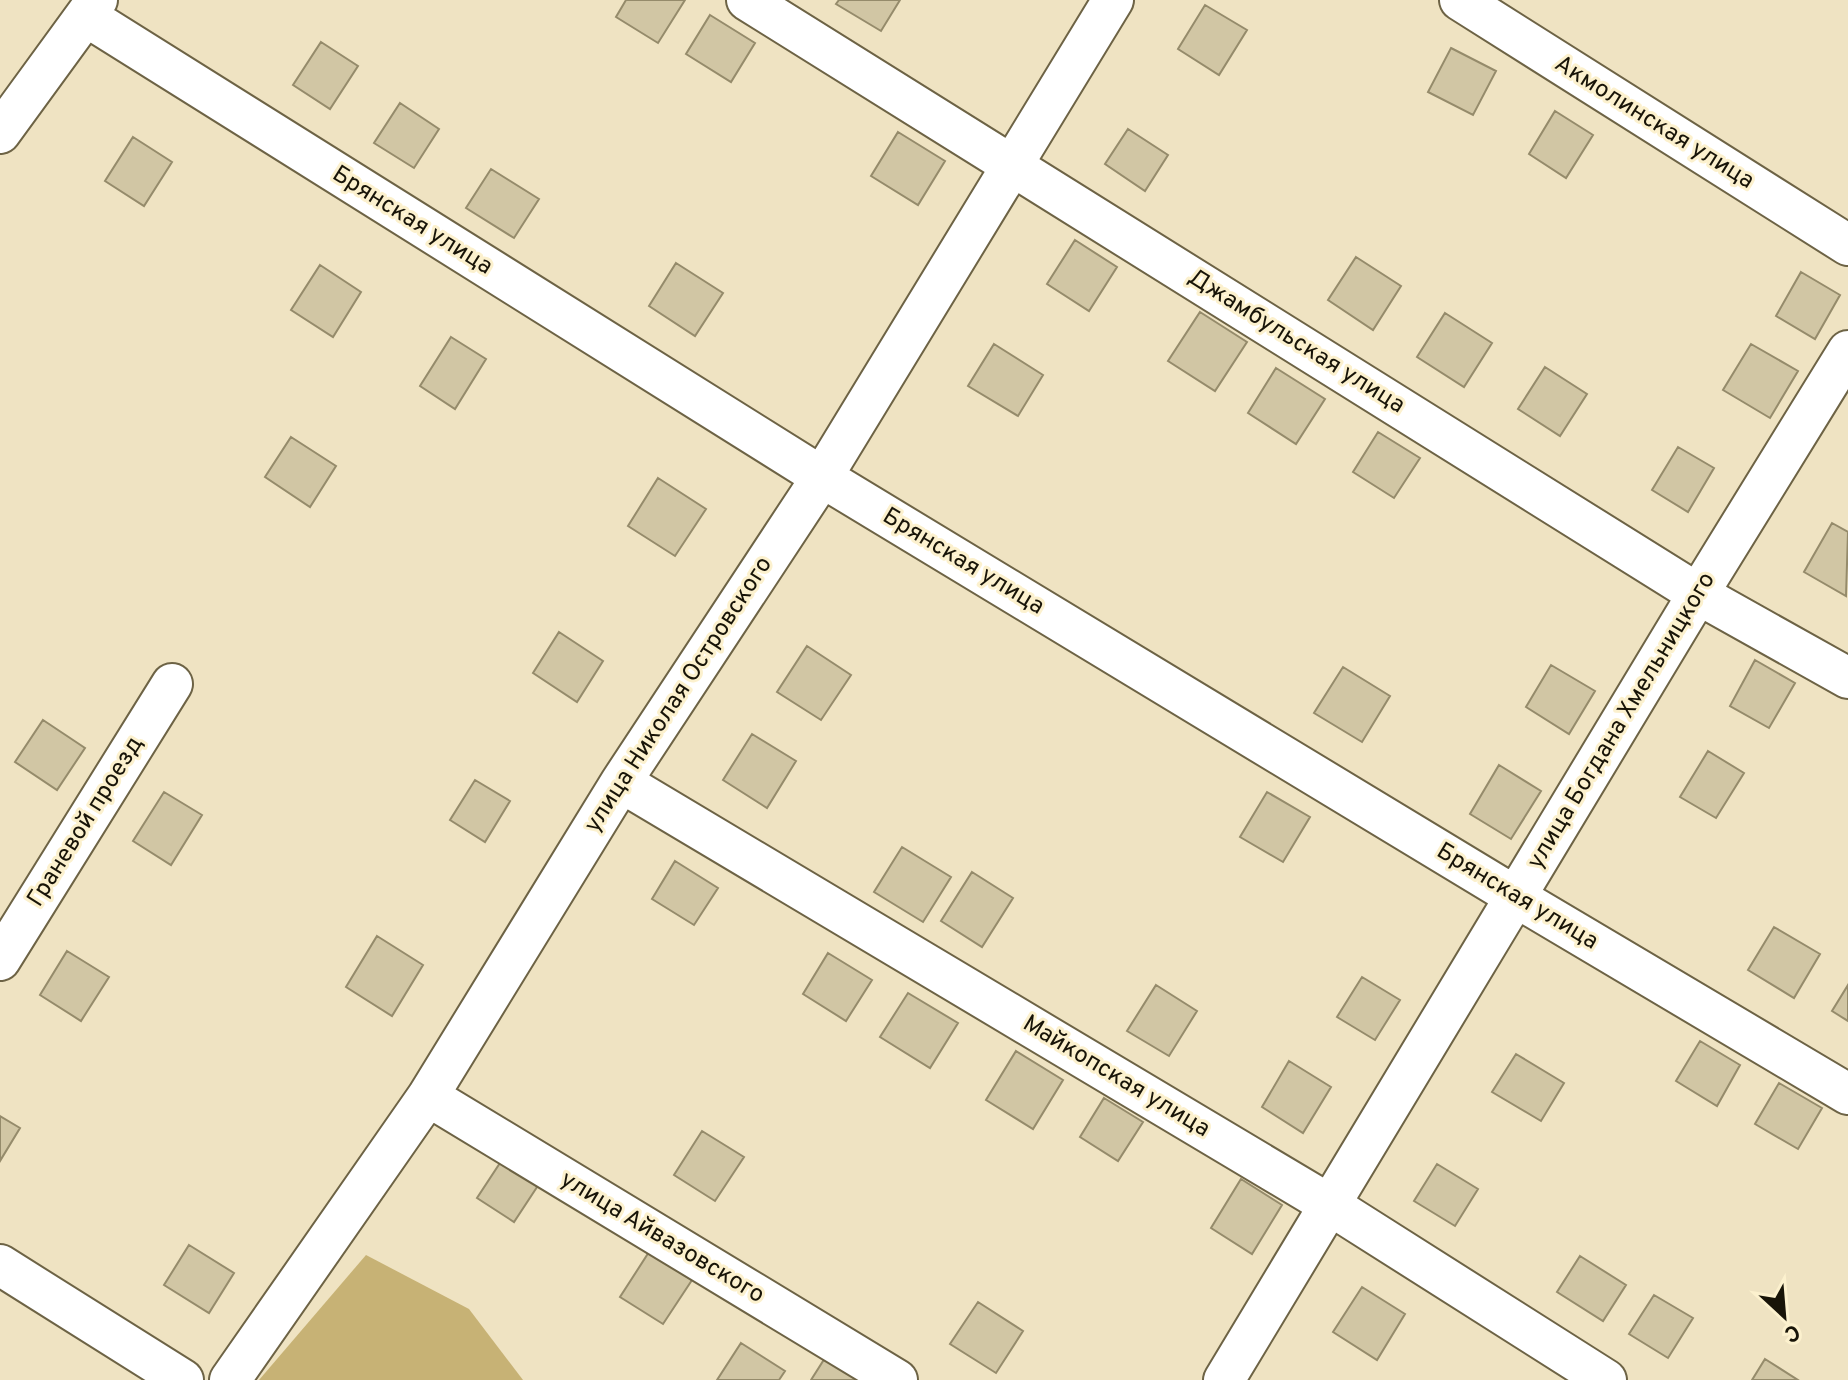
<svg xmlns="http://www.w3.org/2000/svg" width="1848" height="1380" font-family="Overpass,sans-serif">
<rect width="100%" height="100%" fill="#efe3c2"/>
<path fill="#c7b275" d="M366,1255L469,1309L523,1380H259Z"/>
<path fill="#d1c6a4" stroke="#958b6b" stroke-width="2" d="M626,0H685L658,43L616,17Z
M839,0H900L881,31L836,4Z
M1205,5L1247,30L1219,75L1178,49Z
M710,15L755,43L731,82L686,54Z
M321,42L358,66L330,109L293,85Z
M1451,48L1496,71L1473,115L1428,92Z
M400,103L439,129L414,168L374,143Z
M1555,111L1593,135L1566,178L1529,154Z
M1128,129L1168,155L1145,191L1105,164Z
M898,132L945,161L918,205L871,176Z
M133,137L172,162L144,206L105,181Z
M491,169L539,199L514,238L466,208Z
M1075,240L1117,267L1089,311L1047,284Z
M1356,257L1401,286L1373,330L1328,300Z
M676,263L723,293L695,336L649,306Z
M320,265L361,292L333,337L291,310Z
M1801,272L1840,295L1815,339L1776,316Z
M1200,312L1247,342L1215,391L1168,361Z
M1445,313L1492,343L1464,387L1417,357Z
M451,337L486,359L455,409L420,386Z
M994,344L1043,375L1018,416L968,386Z
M1751,344L1798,371L1770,418L1723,390Z
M1545,367L1587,394L1560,436L1518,409Z
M1276,368L1325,399L1296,444L1248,413Z
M1378,432L1420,458L1394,498L1353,472Z
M291,437L336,466L310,507L265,477Z
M1678,447L1714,468L1688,512L1652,490Z
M658,478L706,509L675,556L628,526Z
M1832,523L1848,532L1846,596L1804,572Z
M559,632L603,661L577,702L533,673Z
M807,646L851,675L821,720L777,692Z
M1755,660L1795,683L1769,728L1730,706Z
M1551,665L1595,691L1569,734L1526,707Z
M1343,667L1390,696L1362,742L1314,713Z
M43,720L85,748L57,790L15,762Z
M752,734L796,761L767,808L723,780Z
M1708,751L1744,773L1716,818L1680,797Z
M1499,765L1541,791L1511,839L1470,814Z
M475,780L510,801L485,842L450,820Z
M164,792L202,815L171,865L133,841Z
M1267,792L1310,817L1283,862L1240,837Z
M902,847L951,877L923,922L874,892Z
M675,861L718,888L694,925L652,899Z
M972,872L1013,898L982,947L941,921Z
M1774,927L1820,954L1794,998L1748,970Z
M377,936L423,965L392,1016L346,987Z
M67,951L109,977L81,1021L40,995Z
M828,953L872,980L846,1021L803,994Z
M1362,977L1400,1000L1375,1040L1337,1017Z
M1156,985L1197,1011L1169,1056L1127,1031Z
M1848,985V1021L1832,1011Z
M908,993L958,1023L930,1068L880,1037Z
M1700,1041L1740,1065L1717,1106L1676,1081Z
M1016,1051L1063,1080L1033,1129L986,1100Z
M1516,1054L1564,1083L1541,1121L1492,1092Z
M1289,1061L1331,1087L1303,1133L1262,1107Z
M1779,1083L1822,1108L1798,1149L1755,1124Z
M1104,1098L1143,1122L1118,1161L1080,1137Z
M0,1116L20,1128L0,1161Z
M702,1131L744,1157L715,1201L674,1175Z
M502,1160L539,1184L514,1222L477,1198Z
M1437,1164L1478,1189L1455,1226L1414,1201Z
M1241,1179L1282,1205L1252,1254L1211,1228Z
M189,1245L234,1273L209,1313L164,1285Z
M649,1252L692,1280L663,1324L620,1297Z
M1580,1256L1626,1285L1603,1321L1557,1292Z
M1362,1287L1405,1314L1377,1360L1333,1332Z
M1654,1295L1693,1318L1668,1358L1629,1334Z
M978,1302L1023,1331L996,1373L950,1344Z
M741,1343L785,1371L779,1380H717Z
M825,1358L859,1380H811Z
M1765,1359L1798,1380H1752Z"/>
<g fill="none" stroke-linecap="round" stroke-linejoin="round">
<g stroke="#6d6345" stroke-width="44">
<path id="minor" d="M747,0L1698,594L1848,678
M1460,0L1848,245
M86,16L822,477L1516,897L1848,1094
M0,133L97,0
M621,782L1330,1205L1606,1380
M0,960L172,684
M428,1096L897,1380
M0,1265L183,1380
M230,1380L428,1096L621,782L822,477L1113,0
M1224,1380L1698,594L1848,351"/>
</g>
<use href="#minor" stroke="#fff" stroke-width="40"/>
</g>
<g text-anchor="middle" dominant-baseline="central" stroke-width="6" stroke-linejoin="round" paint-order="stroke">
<g font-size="24" fill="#181408" stroke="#fcf1ce">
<text transform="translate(1654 123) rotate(32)">Акмолинская улица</text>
<text transform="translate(412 221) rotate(32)">Брянская улица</text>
<text transform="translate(1296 342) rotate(32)">Джамбульская улица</text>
<text transform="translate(963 562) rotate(31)">Брянская улица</text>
<text transform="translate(679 695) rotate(-57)">улица Николая Островского</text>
<text transform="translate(1622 721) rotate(-59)">улица Богдана Хмельницкого</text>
<text transform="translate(86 822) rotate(-58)">Граневой проезд</text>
<text transform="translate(1517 897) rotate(31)">Брянская улица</text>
<text transform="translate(1116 1077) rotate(31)">Майкопская улица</text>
<text transform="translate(662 1238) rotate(31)">улица Айвазовского</text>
</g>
</g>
<g transform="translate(1784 1316) rotate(154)" stroke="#fcf1ce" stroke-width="6" paint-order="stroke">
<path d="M0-6L14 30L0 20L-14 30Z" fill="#181408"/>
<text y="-12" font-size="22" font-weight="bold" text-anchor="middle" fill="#181408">С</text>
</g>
</svg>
